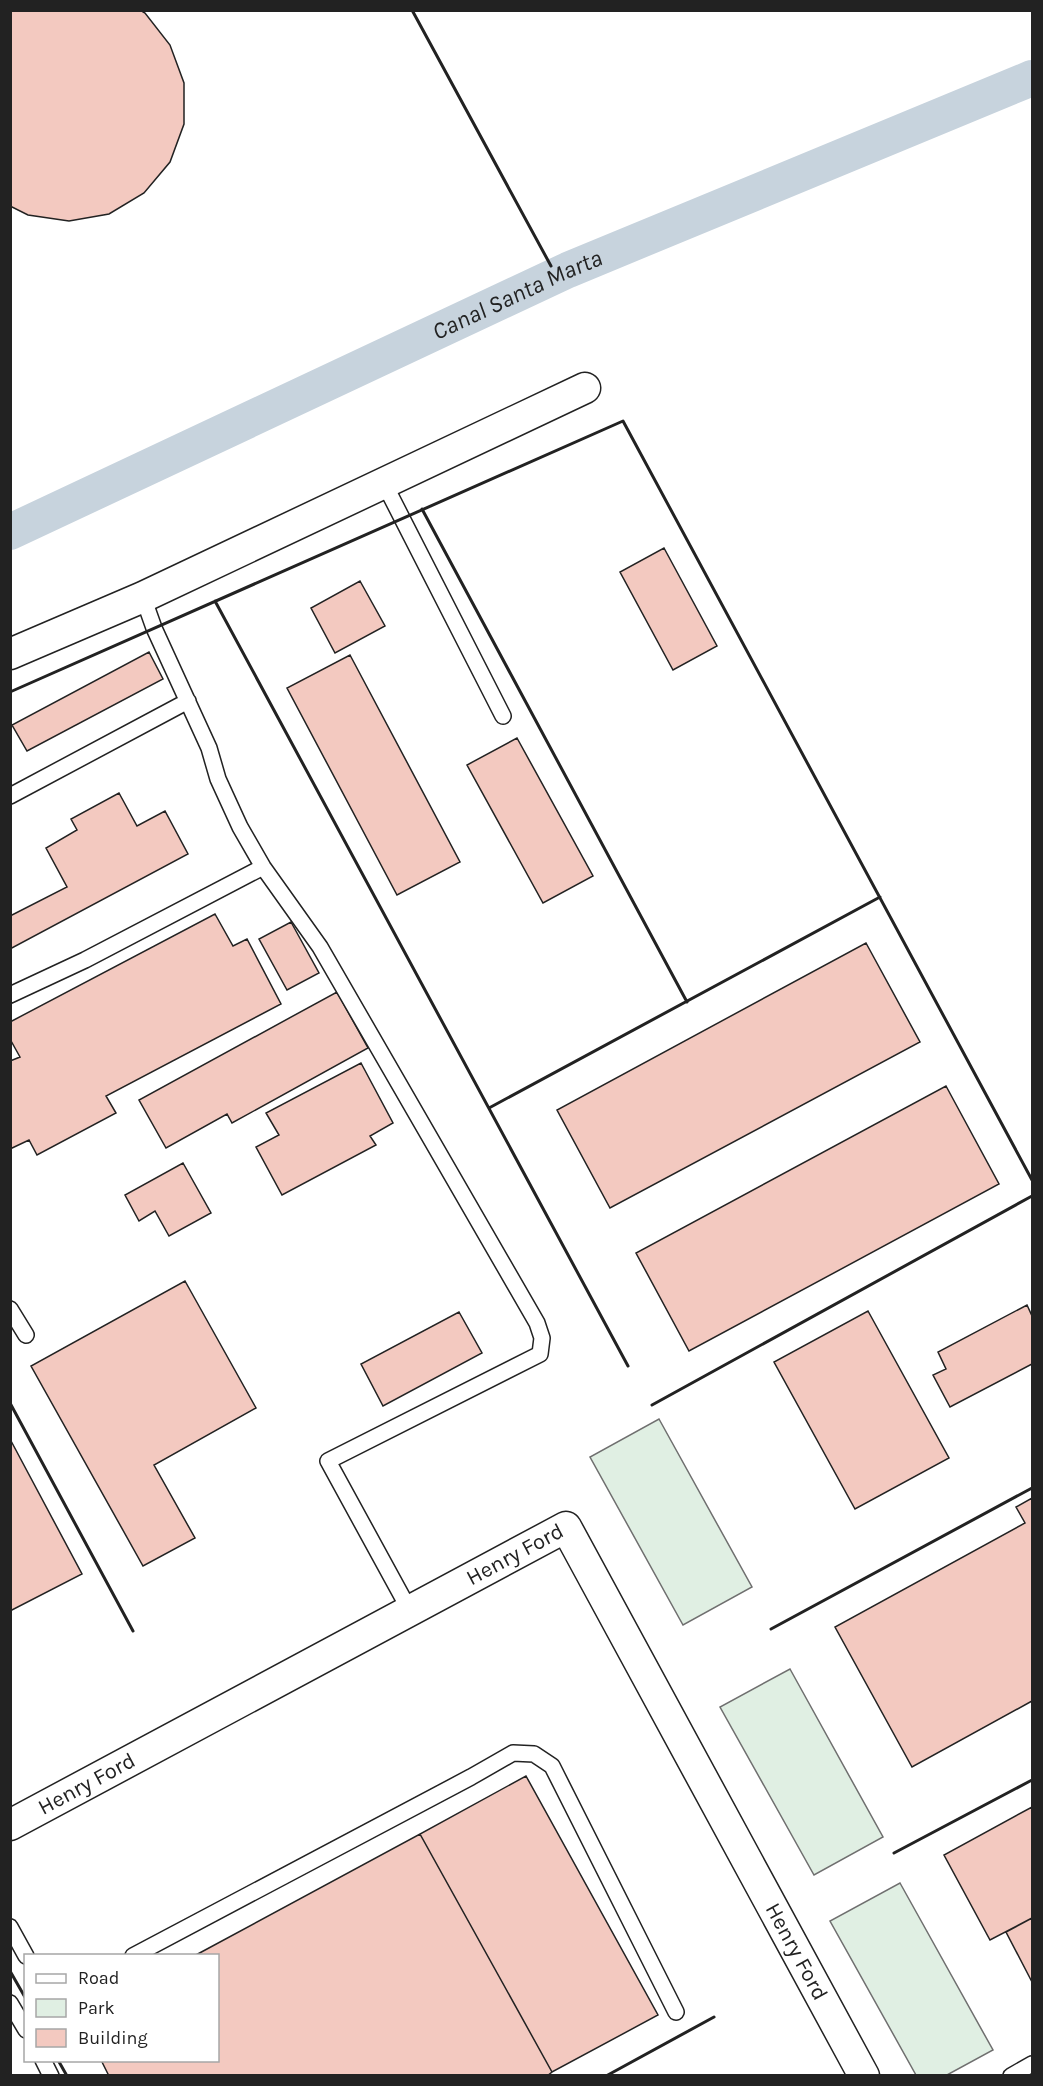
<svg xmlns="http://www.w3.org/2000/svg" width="1043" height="2086" font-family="Karla,sans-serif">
<rect width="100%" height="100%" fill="#fff"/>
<path fill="#e0efe3" stroke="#6f6f6f" stroke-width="1.5" d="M659,1419L752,1587L683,1625L590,1457Z
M790,1669L883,1837L814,1875L720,1707Z
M900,1883L993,2050L947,2075H916L830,1921Z"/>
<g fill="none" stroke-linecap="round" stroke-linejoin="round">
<path stroke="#c7d3dd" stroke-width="36" id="s1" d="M10,532L568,270L1032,78"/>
</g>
<path fill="#f3c9c0" stroke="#222" stroke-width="1.5" d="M10,10H140L145,13L170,45L184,83V124L170,162L144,193L109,214L69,221L28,215L10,206Z
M664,548L717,646L673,670L620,572Z
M360,581L385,626L335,653L311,608Z
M149,652L163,679L27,751L12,725Z
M350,655L460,862L397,895L287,688Z
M517,738L593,876L543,903L467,765Z
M119,793L137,826L165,811L188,854L10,949V916L67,887L46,848L77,830L71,819Z
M215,914L233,946L247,939L281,1004L106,1096L116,1113L37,1155L29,1140L10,1149V1061L20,1057L10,1039V1022Z
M291,922L319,973L287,990L259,939Z
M866,943L920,1042L610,1208L557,1110Z
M337,992L368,1048L232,1123L227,1114L166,1148L139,1100Z
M361,1063L393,1123L370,1136L376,1145L282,1195L256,1147L279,1135L266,1113Z
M946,1086L999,1184L689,1351L636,1253Z
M183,1163L211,1213L169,1236L155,1211L139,1221L125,1195Z
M185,1281L256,1408L154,1465L195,1538L143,1566L31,1366Z
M1027,1305L1032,1316V1364L950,1407L933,1375L946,1369L938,1352Z
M868,1311L949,1458L855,1509L774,1362Z
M459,1312L482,1353L383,1406L361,1364Z
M10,1439L82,1574L10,1611Z
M1032,1498V1701L912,1767L835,1627L1025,1523L1016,1507Z
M526,1776L658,2015L552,2072L420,1834Z
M1032,1807V1918L990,1940L944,1855Z
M420,1834L552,2072L547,2076H109L101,2060H218V1956H194Z
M1032,1918V1982L1006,1932Z"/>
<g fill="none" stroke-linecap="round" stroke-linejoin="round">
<g stroke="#222" stroke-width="18">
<path id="lane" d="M384,483L503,716
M143,597L154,628L209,748L218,779L240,827L263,867L320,947L537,1323L542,1338L540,1354L328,1461L410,1611
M10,796L188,701
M10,995L85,960L263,867
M10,1309L26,1335
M10,1927L26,1956
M133,1956L471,1777L513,1753L534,1754L552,1766L676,2012
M10,2003L26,2030
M43,2060L51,2076
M1011,2076L1032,2064"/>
</g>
<g stroke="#222" stroke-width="33">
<g id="street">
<path d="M10,654L143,597L585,388"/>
<path id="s2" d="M10,1825L566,1527L864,2076"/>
</g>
</g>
<use href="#lane" stroke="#fff" stroke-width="15"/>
<use href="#street" stroke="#fff" stroke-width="30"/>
<path stroke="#222" stroke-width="3" d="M412,10L551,266
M422,509L687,1002
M215,601L628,1366
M10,692L623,421L1032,1180
M489,1108L880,897
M10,1403L133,1631
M652,1405L1032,1196
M771,1629L1032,1488
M894,1853L1032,1780
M10,1971L26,1999
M58,2060L67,2076
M606,2076L714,2017
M1032,2076V2075"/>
</g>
<g text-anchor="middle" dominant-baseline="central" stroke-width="4.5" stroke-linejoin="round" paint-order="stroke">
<g font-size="22" fill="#222" stroke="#fff">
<text stroke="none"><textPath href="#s2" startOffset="573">Henry Ford</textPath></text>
<text stroke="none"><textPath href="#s2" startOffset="87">Henry Ford</textPath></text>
<text stroke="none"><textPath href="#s2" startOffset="1114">Henry Ford</textPath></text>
</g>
<g font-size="24" font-style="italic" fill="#222" stroke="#fff">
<text stroke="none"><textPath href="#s1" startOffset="560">Canal Santa Marta</textPath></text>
</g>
</g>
<rect width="1043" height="2086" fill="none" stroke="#222222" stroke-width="24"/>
<rect x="24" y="1954" width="195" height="108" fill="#ffffff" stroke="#a7a7a7" stroke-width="1.5"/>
<rect x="36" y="1974" width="30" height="9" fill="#ffffff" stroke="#a7a7a7" stroke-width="1.5"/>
<text x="78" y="1984" font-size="18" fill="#222222">Road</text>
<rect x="36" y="1999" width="30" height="18" fill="#e0efe3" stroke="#a7a7a7" stroke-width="1.5"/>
<text x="78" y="2014" font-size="18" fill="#222222">Park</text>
<rect x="36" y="2029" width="30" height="18" fill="#f3c9c0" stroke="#a7a7a7" stroke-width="1.5"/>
<text x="78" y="2044" font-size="18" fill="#222222">Building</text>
</svg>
